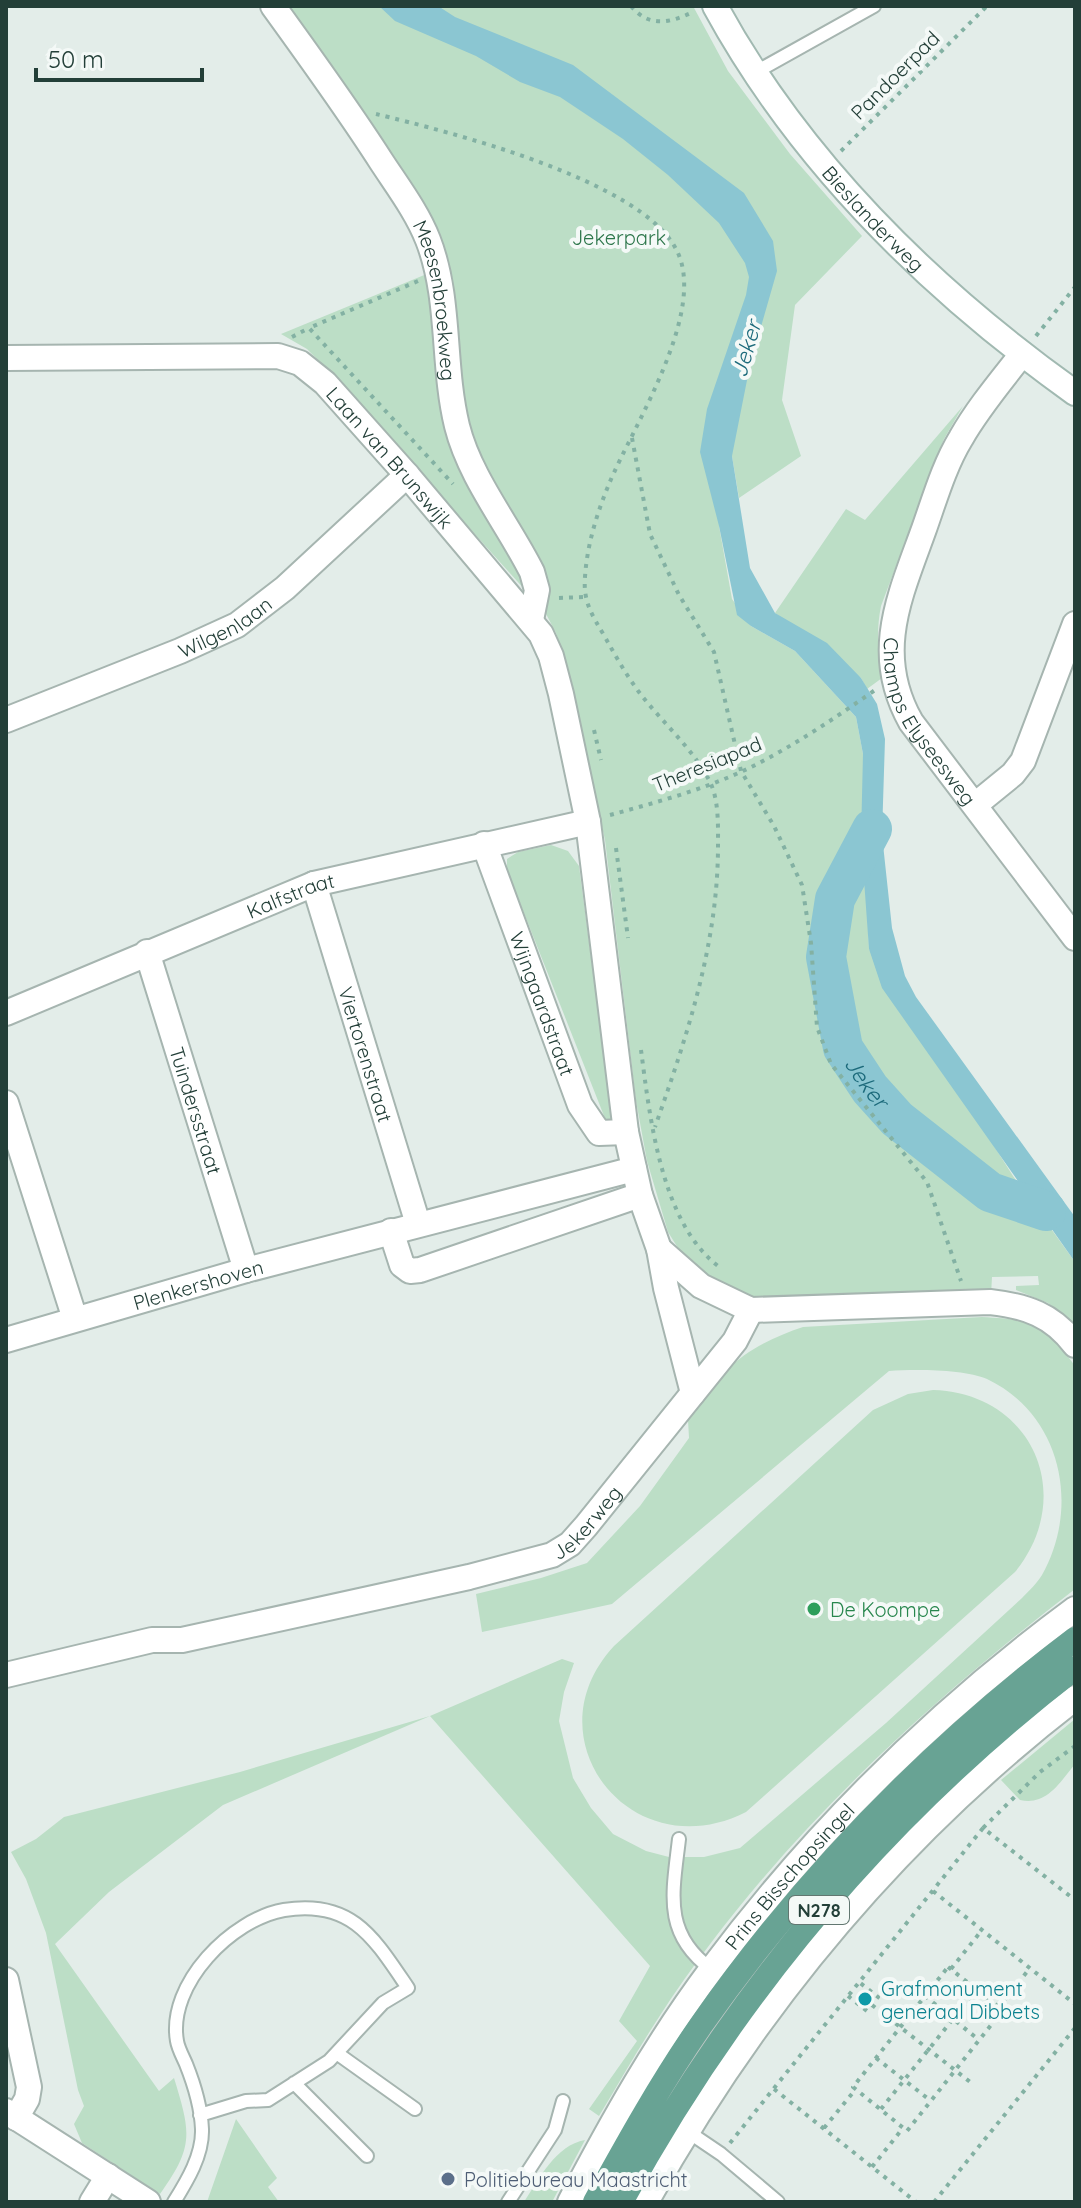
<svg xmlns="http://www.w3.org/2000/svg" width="1081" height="2208" font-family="Quicksand,sans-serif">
<rect width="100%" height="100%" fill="#e3ede9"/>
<path fill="#bcdec6" d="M267,6H693L728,71L790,154L862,236L795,305L782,400L801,456L739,498L732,456L719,526L732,599L751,626L795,651L856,717L863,754L869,949L1013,1176L1075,1262V1324L1048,1303L1016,1290V1286L1039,1285L1038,1276L992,1277L991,1295L772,1303L724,1289L683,1256L668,1232L647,1161L636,1101L605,840L564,656L556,633L545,612L318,360L307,349L281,334L434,271L425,244Z
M963,406L944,439L881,606C876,631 878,653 882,678L867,689L861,678L775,613L846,509L865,520Z
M551,845L568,851L579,866L613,1125L608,1126L507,870V859L518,852Z
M982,1317C1036,1320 1044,1322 1075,1366V1589C917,1711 768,1849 659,2017C638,2049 619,2083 599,2116L589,2109L637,2041L619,2021L650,1966L430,1716L223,1805L109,1892L55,1944L159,2091L174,2078C191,2133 194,2147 160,2194L82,2143L74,2124L84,2106L78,2090L46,1933L26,1879L11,1852L36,1839L64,1817L240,1772L430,1716L562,1659L574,1663L564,1692L559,1721L573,1778L591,1808L613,1834L646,1851L669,1857H704L740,1848L886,1723L1022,1598C1029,1591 1037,1583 1042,1575C1081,1506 1061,1414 987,1379C965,1369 914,1369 889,1371L612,1604L482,1632L476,1594L541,1578L587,1563L640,1506L689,1438L688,1420C702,1405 714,1384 727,1370C747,1349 776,1336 803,1327Z
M933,1390C1033,1393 1077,1496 1015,1572L746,1812C632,1870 528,1739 614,1646L873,1410L908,1394Z
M1075,1719V1764C1060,1782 1047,1806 1020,1800L1001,1780Z
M236,2119L277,2178L268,2187L279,2202H207Z
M585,2140L552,2202H524C539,2179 556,2145 585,2140Z"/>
<path fill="#8bc6d2" d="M379,6H438L455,17L573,65L744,193L773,241L777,271L750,365L732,456L750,568L775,613L827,643L861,678L877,704L885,739L882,835L892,928L905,976L916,997L1075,1217V1262L882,988L869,949L861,838L863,754L856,717L795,651L751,626L737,615L719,526L700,452L707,409L746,295L749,277L745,263L719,223L668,175L623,139L560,97L520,82L476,56L395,21Z"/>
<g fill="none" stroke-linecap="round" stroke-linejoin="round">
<path stroke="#8bc6d2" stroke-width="40" id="s1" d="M872,829L835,899L826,957L843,1048L870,1089L897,1119L990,1192L1046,1211"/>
<g stroke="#a6b5b0" stroke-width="16">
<path id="lane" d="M754,73L874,6
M679,1839C673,1892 662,1933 711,1969
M338,2054L415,2109
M294,2083L367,2156
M687,2131L721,2154L778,2202
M174,2202C187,2181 203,2155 202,2129C201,2106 194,2084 186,2064C183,2057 178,2048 177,2041C167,1984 232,1919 284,1910C352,1899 374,1938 408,1988L383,2003L329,2061L268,2100L246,2101L200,2115
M508,2202L555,2130L563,2101"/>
</g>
<g stroke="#a6b5b0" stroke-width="28">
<g id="street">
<path id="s2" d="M273,6C310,57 347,108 381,161C398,187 417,212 428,240C451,299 442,365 457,426C470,478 508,524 532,572L537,590L531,620"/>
<path id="s3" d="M1022,354C1001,381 978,408 961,438C944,466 935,498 924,529C900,596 872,653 911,722L1075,938"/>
<path id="s4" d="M6,358L278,356L300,363L325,383L407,475L541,634L551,656L561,694L588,822L626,1132L640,1195L659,1249L666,1288L693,1393"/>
<path id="s5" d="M6,720L180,651L237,625L285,588L407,475"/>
<path d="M975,805L1013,774L1023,761L1075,624"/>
<path id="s6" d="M484,844L580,1105L599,1133L626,1132"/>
<path id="s7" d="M314,884L418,1224"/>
<path id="s8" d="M147,952L246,1270"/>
<path id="s9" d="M6,1013L314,884L588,822"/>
<path d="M6,1103L75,1319"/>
<path d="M391,1231L402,1265L410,1271L420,1270L640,1195"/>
<path d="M659,1249L701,1286L751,1310L990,1302C1026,1306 1053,1315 1075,1345"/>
<path id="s10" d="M6,1340L246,1270L634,1169"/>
<path id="s11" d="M6,1675L152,1640H182L469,1577L552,1555L570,1544L586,1526L735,1341L751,1310"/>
<path d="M6,1980L29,2087L27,2099L16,2118"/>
<path d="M6,2111L148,2202"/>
<path d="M92,2202L108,2176"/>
<path id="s12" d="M570,2202C612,2122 657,2042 711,1970C814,1832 937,1711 1075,1609"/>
<path d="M646,2202C756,2004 896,1836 1075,1698"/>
</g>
</g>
<g stroke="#a1b9b1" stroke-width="28">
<g id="secondary">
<path id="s13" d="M715,6C800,162 931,290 1075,393"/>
</g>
</g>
<g stroke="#c1c9c7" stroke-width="28">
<path id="primary" d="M595,2202C628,2142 662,2081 701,2025C805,1877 931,1748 1075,1639
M621,2202C736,1991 885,1814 1075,1668"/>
</g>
<path stroke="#83b1a3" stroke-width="4" stroke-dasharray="4 6" stroke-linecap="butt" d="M631,6C649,28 670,23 693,12
M376,114C450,132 640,180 676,249C709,310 633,426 609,484C597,513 587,545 585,577C583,602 592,615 605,637C616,657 628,678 642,696C664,724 694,750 710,782C719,800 718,826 718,846C718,944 687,1036 655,1127
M841,151L987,6
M418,281L309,328L453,484
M1036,336L1075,287
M292,337L309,328
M632,438L650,534L679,595L714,652L741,771L774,826L802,885L811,943L817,1027L831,1064L927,1182L961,1281
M559,598L584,597
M594,730L601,760
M610,815C661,801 714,787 761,762C801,741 838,716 875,690
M616,848L628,938
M641,1050C650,1118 661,1222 718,1266
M983,1828L1040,1772L1075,1746
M933,1891L1075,2004
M948,1967L1003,2010L907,2131L853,2087Z
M951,1969L982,1930
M848,1996L867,2011L878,1997L859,1982
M925,1996L979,2040
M872,2005L974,2085
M999,2007L1030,1968
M876,2058L931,2101
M774,2089L916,2202
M881,2109L977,1989
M824,2128L855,2090
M730,2143L983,1828L1075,1900
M872,2167L903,2128
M934,2202L1075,2028"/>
<use href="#lane" stroke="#fff" stroke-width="12"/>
<use href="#street" stroke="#fff" stroke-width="24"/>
<use href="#secondary" stroke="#fff" stroke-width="24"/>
<use href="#primary" stroke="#68a394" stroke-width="24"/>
</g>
<circle fill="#2e9e5b" stroke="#f4f9f7" stroke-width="3" cx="814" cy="1609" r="8"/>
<circle fill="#0f9aa8" stroke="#f4f9f7" stroke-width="3" cx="865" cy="1999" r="8"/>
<circle fill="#5c6f8a" stroke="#f4f9f7" stroke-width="3" cx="448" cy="2179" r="8"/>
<g text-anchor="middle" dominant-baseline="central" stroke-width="8" stroke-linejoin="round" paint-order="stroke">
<rect fill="#f4f9f7" stroke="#627771" stroke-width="2" x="789" y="1896" width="60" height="28" rx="6"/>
<g font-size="18" font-weight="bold" fill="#233f38">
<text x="819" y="1910">N278</text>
</g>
<g font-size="20" fill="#233f38" stroke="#f4f9f7">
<text transform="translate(895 75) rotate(-45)">Pandoerpad</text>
<text stroke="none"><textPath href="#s13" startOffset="266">Bieslanderweg</textPath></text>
<text stroke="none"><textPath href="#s2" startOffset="342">Meesenbroekweg</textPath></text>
<text stroke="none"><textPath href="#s4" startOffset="426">Laan van Brunswijk</textPath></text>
<text stroke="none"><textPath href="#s5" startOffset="238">Wilgenlaan</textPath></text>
<text stroke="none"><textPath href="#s3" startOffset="410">Champs Elyseesweg</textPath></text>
<text transform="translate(707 764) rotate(-22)">Theresiapad</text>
<text stroke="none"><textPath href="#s9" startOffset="308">Kalfstraat</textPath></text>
<text stroke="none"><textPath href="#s6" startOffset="170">Wijngaardstraat</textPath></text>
<text stroke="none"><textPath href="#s7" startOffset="178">Viertorenstraat</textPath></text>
<text stroke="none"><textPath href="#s8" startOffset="166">Tuindersstraat</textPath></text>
<text stroke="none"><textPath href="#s10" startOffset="200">Plenkershoven</textPath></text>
<text stroke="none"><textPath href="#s11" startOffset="608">Jekerweg</textPath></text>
<text stroke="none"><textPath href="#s12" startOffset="394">Prins Bisschopsingel</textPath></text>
</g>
<g font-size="20" fill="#2c764a" stroke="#f4f9f7">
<text x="619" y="237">Jekerpark</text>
</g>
<g font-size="20" fill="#27864d" stroke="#f4f9f7" text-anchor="start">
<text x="830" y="1609">De Koompe</text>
</g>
<g font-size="20" fill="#0d838f" stroke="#f4f9f7" text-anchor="start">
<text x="881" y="1988">Grafmonument<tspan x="881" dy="23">generaal Dibbets</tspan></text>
</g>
<g font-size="20" fill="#4e5e75" stroke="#f4f9f7" text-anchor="start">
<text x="464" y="2179">Politiebureau Maastricht</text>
</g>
<g font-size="22" font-style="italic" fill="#1c6a7b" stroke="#f4f9f7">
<text transform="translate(746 349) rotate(-74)">Jeker</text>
<text stroke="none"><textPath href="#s1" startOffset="272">Jeker</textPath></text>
</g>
</g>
<rect width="1081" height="2208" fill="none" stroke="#233f38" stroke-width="16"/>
<path d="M36 68v12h166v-12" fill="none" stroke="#233f38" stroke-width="4"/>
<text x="48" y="68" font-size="24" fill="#233f38" stroke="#f4f9f7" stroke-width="6" paint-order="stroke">50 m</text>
</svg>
